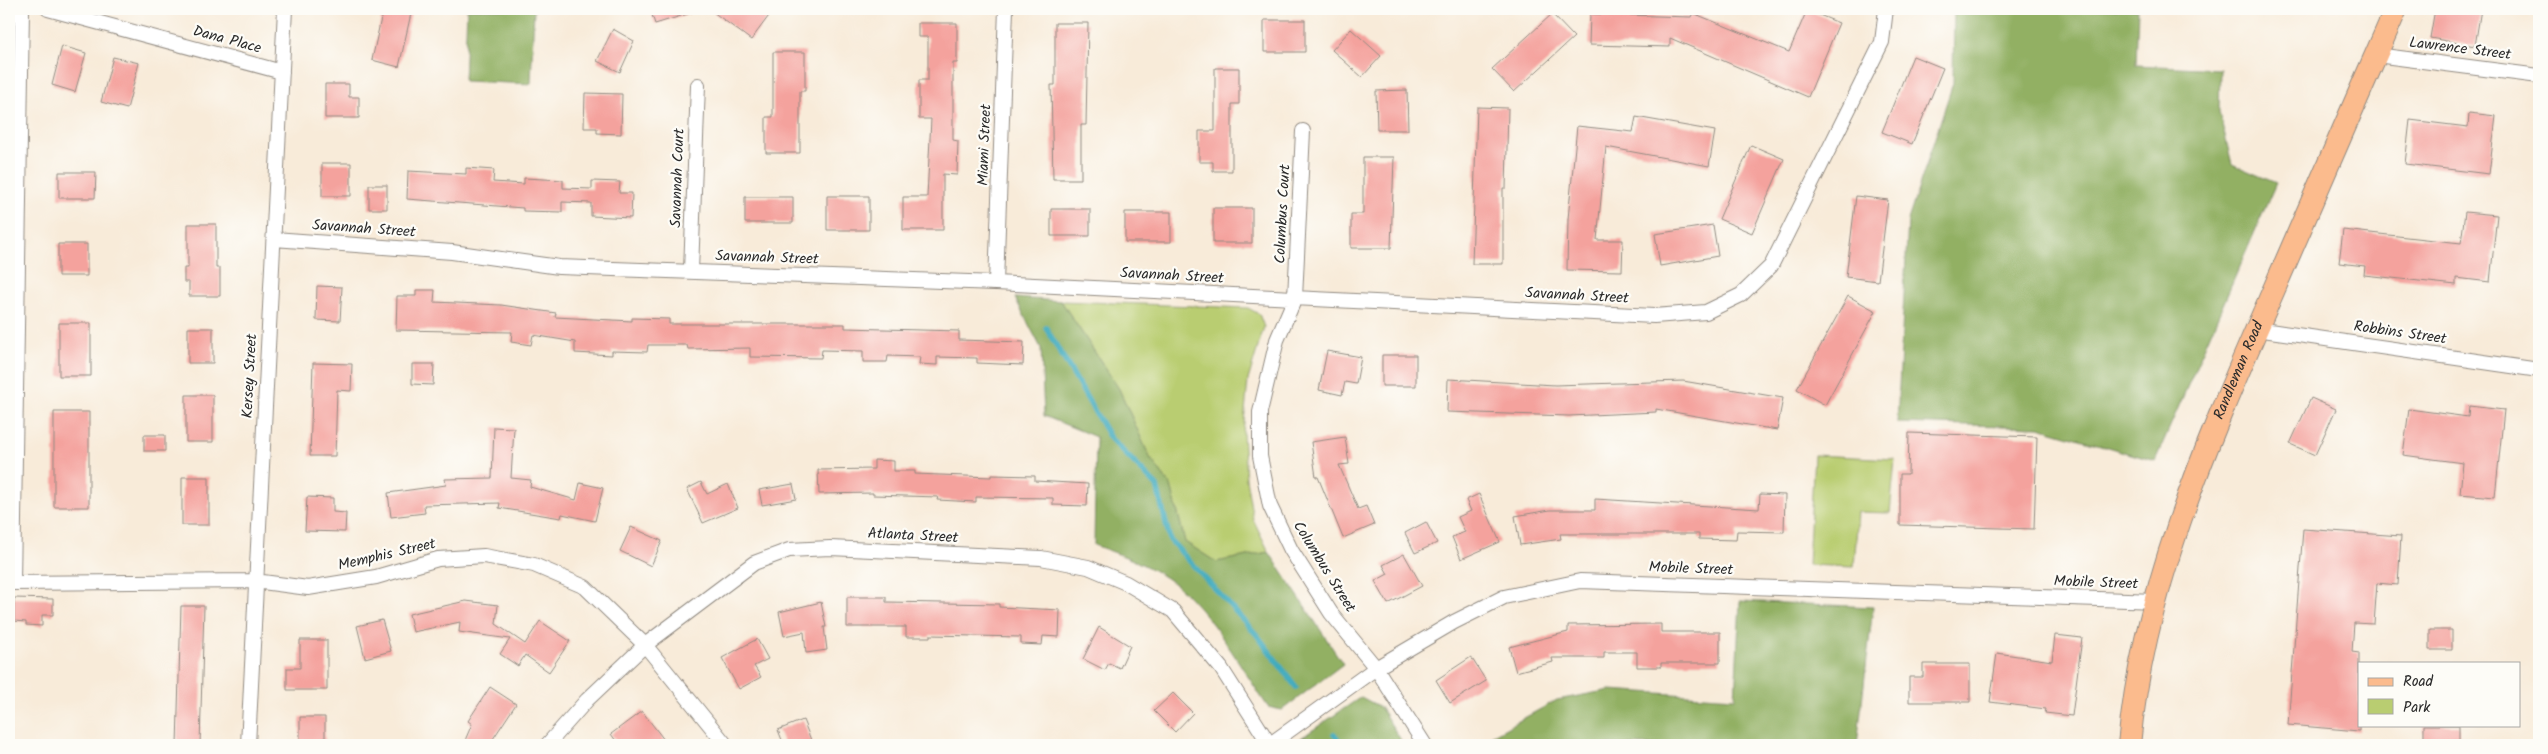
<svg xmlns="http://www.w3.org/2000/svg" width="2548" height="754" font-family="Kalam,sans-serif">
<rect width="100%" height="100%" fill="#fdfcf7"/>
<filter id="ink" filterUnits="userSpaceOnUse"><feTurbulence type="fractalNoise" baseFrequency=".02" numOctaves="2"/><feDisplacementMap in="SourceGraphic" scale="10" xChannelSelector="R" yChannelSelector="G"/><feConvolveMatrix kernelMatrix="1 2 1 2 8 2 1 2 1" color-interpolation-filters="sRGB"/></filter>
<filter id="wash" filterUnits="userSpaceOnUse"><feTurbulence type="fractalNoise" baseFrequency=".0096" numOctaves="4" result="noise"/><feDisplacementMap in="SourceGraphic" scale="20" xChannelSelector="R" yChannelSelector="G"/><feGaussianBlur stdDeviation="1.12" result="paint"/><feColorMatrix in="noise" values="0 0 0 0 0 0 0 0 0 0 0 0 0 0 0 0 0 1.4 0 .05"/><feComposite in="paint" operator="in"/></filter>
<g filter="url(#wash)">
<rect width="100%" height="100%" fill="#f8ebd9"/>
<path fill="#b9cd71" stroke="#727c4e" d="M1061,301L1248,308L1259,314L1264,327L1248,380L1243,433L1246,479L1253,519L1269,552L1216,562L1185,542L1171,486L1150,458L1119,389Z
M1814,455L1895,459L1890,513L1858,512L1854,567L1808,565Z"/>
<path fill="#92b063" stroke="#5e6e47" d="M467,9H534L531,84L464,81Z
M1954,9H2138L2136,65L2220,69L2219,112L2232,164L2276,183L2155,461L2039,427L1897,423L1908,220L1953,83Z
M1015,298L1061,301L1119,389L1150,458L1171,486L1185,542L1216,562L1269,552L1343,664L1282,710L1268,707C1240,666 1214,617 1176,585C1152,566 1122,555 1094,545L1096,437L1044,416L1041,348Z
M1740,601L1873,607L1857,745H1475L1557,700L1610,690L1735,698Z
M1361,697L1380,707L1404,745H1300L1301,738Z"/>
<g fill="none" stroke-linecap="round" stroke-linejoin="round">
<path stroke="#3fabbe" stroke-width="5.5" d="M1046,328L1110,438L1157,486L1170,540L1257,635L1296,687
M1334,734L1343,745"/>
</g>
<g id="blocks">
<path fill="#f4a29d" d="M383,9H412L399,67L372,60Z
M650,9H693L694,12L655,24Z
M709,9H774L751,40Z
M2435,9H2481L2475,46L2430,38Z
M1807,10L1839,23L1808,97L1670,38V47L1589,45L1590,14L1691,17L1693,13L1789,52Z
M1552,14L1574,37L1514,92L1492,69Z
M1264,20H1305V52H1264Z
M918,23H957V63H953V140L958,141L957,175L943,174V230H903V197H927L931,119H919V80H928V37H918Z
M1055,23H1088L1086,125H1081V179H1053L1051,85H1055Z
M613,29L634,41L620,72L597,61Z
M1351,29L1381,56L1362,77L1332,50Z
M62,46L86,53L75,92L52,85Z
M773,52H805V91H800V153H766V117H773Z
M1913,56L1943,68L1912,144L1882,132Z
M113,57L139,63L127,109L101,102Z
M1215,68H1239V104H1232V171H1213V162H1199V131H1215Z
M325,84H349V97H359V118H325Z
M1407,90L1408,130H1377L1376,91Z
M585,93L622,94L621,134L597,133V128H584Z
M1477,107L1508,108L1506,188H1503V264H1472Z
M2469,113L2496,116L2489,174L2405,164L2410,120L2468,127Z
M1636,117L1715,131L1709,166L1606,147L1597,240H1623L1622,271L1567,270L1568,219L1577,126L1633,132Z
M1751,145L1784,159L1752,233L1719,219Z
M1363,157H1394L1391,248H1351V214H1363Z
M322,163H351V196H322Z
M466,168L494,170L493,182L524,184V178L563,180V188L592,189V181L620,182L619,193H632L631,218L591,216V203L562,202V212L523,211V208L407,199L408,171L466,174Z
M59,172H96L95,198H59Z
M369,185H387V209H369Z
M827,196H869V230H827Z
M1856,196L1888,200L1878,281L1846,277Z
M745,197H793V223H745Z
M1213,208H1252V243H1213Z
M1051,209H1090V236H1051Z
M1125,212H1171V242H1125Z
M2465,212L2497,215L2490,282L2456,278V285L2364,275L2365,266L2339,263L2343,230L2461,243Z
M188,224H216V268H220V296H189V282H184V268H188Z
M1713,225L1718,256L1660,266L1655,234Z
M58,244H87V276H58Z
M317,286L342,287L340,321L316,320Z
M416,290H435L434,302L501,305L556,313L555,317L632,321V318L669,319V324H845V328L959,331V340L1024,342L1023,365L977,363V358L937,357V365L919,364L920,357L888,356L887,362H863V351L822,350L821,358L750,357V348L688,349L687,345H648L647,352L612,351V355L575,353V342L533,335L531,345L511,342L512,332L396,330L397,296H416Z
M1848,296L1876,311L1825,405L1797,389Z
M59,323H91V376H59Z
M188,328H213V363H188Z
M1327,351L1361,357L1356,384L1345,382L1342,395L1319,390Z
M1382,355H1416V386H1382Z
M313,363L352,364L351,391L337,390L335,456H310Z
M412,364H434L433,385L412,384Z
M1448,379L1555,385L1683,381L1783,398L1777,430L1656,409V412L1569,416L1447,412Z
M186,395H213V442H186Z
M2311,398L2336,409L2315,455L2290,444Z
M2469,406L2504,410L2495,497L2460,494L2463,463L2403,455L2409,409L2468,417Z
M54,412H89V507H54Z
M494,427L514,428L511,478L531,480L530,487L576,500L580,483L603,488L595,521L562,514L561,518L499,508L500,503L424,505L425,513L391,517L388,493L446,485L445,479L492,478Z
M1909,433L2037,437L2034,529L1900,525V474H1908Z
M144,435H165V451H144Z
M1345,437L1349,464L1339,465L1358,509L1366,506L1374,525L1343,538L1318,477H1316L1311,442Z
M874,460L894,461V471H915V474L991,477V475L1035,476V481L1088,484L1087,506L1053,505V498L976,497V502L937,500L938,497L873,495V493L819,494L818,470L874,469Z
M182,477H209V525H182Z
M701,482L707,494L728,484L738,508L703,523L687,489Z
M793,484L796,499L762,505L759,490Z
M1479,494L1500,542L1461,559L1452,537L1465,532L1458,517L1471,511L1466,500Z
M1760,494L1785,495L1784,532L1737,531L1736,540L1699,539V534H1560L1561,539L1520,545L1515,516L1550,510H1595V499L1759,509Z
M307,497L333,498V512L346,513L345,532L305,531Z
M1426,522L1437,543L1415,553L1405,533Z
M631,527L662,541L651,566L620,551Z
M2303,529L2401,536L2398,585L2377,583L2374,624L2354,623L2352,652L2359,653V731L2288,725Z
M1404,554L1422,586L1388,604L1375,581L1388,574L1383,565Z
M847,597H886V602L999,604V607L1060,610L1059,637L1043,636L1042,645L1021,644V637L930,635V637H906V627H847Z
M14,598L53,599V615H42V626L26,625V622L14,621Z
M466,601L498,605L496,624L525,644L540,621L570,641L549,672L525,655L518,666L500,654L510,639L459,632L460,622L413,632L409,614Z
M821,602L826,627H824L827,650L806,653L804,632L784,636L779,612Z
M181,606H204L200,745H177Z
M382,620L391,651L365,658L357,626Z
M1661,624V632H1720V663H1661V667H1637V652H1604V658H1552L1553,662L1516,672L1509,647L1568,632V625Z
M1099,627L1130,646L1120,668L1109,663L1105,670L1083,659Z
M2430,630H2452V650H2430Z
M2055,635L2082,638L2072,716L2045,713L2046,709L1990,702L1997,653L2052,661Z
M757,639L768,659L754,666L761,677L739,689L722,658Z
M300,640H327V690H287V668H300Z
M1471,657L1486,681L1450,703L1436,680Z
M1923,664H1970V702H1909V677H1923Z
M490,687L516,704L489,745H463L472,724L468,721Z
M1173,693L1193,713L1175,732L1154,711Z
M642,711L668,745H619L611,734Z
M300,717H325V745H300Z
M803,720L813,745H784L778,730Z
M2424,725H2459V745H2424Z"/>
</g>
</g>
<g filter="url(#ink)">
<use href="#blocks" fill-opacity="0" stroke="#928b82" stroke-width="1"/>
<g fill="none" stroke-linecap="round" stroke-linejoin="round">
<g stroke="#928b82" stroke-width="16">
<path id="minor" d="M48,9L282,72
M2376,55L2539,76
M1303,131L1295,298L1277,340L1260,412V456L1270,506L1291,550L1331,613L1376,668L1425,745
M274,239L452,252L559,267L996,283L1654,316L1706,312L1741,295L1771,266L1882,42L1886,9
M691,271L698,85
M996,283L1006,9
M2256,329L2539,370
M9,583L255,581L308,588L376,577L438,559L484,556L534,565L585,587L645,645L726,745
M13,583L22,9
M248,745L285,9
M547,745L587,700L645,645L754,563L789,550L830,548L1041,558L1088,567L1126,583L1173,611L1221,668L1270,745
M1269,745L1376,668L1454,622L1504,597L1580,581L2156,601"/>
</g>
<g stroke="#928b82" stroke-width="24">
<g id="primary">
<path id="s1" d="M2129,745C2143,592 2204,449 2265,310C2309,209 2352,109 2396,9"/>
</g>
</g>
<use href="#minor" stroke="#fff" stroke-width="14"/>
<use href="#primary" stroke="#fbbb8d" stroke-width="22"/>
</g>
</g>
<g text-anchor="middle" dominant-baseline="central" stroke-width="4.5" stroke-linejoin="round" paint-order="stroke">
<g font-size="15" fill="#2b2b2b" stroke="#fdfcf7">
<text transform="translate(227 40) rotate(15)">Dana Place</text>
<text transform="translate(2460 49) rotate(7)">Lawrence Street</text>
<text transform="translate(985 145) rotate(-88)">Miami Street</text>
<text transform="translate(678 178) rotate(-88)">Savannah Court</text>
<text transform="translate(1283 214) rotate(-87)">Columbus Court</text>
<text transform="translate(364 229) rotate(4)">Savannah Street</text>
<text transform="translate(767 258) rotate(2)">Savannah Street</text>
<text transform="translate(1172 276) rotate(3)">Savannah Street</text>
<text transform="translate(1577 296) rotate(3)">Savannah Street</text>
<text transform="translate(2400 333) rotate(8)">Robbins Street</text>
<text stroke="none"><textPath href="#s1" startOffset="392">Randleman Road</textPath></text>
<text transform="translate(250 376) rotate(-87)">Kersey Street</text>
<text transform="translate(913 536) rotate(3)">Atlanta Street</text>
<text transform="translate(387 555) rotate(-13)">Memphis Street</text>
<text transform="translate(1324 567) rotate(58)">Columbus Street</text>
<text transform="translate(1691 569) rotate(2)">Mobile Street</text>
<text transform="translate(2096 583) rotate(2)">Mobile Street</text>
</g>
</g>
<rect width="2548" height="754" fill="none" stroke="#fdfcf7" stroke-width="30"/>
<rect x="2358" y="662" width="162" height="65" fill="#fdfcf7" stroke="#a9a8a5"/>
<rect x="2368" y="678" width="25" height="8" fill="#fbbb8d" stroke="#a9a8a5"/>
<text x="2403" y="686" font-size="15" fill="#2b2b2b">Road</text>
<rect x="2368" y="699" width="25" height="15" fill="#b9cd71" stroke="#a9a8a5"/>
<text x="2403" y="712" font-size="15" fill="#2b2b2b">Park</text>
</svg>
